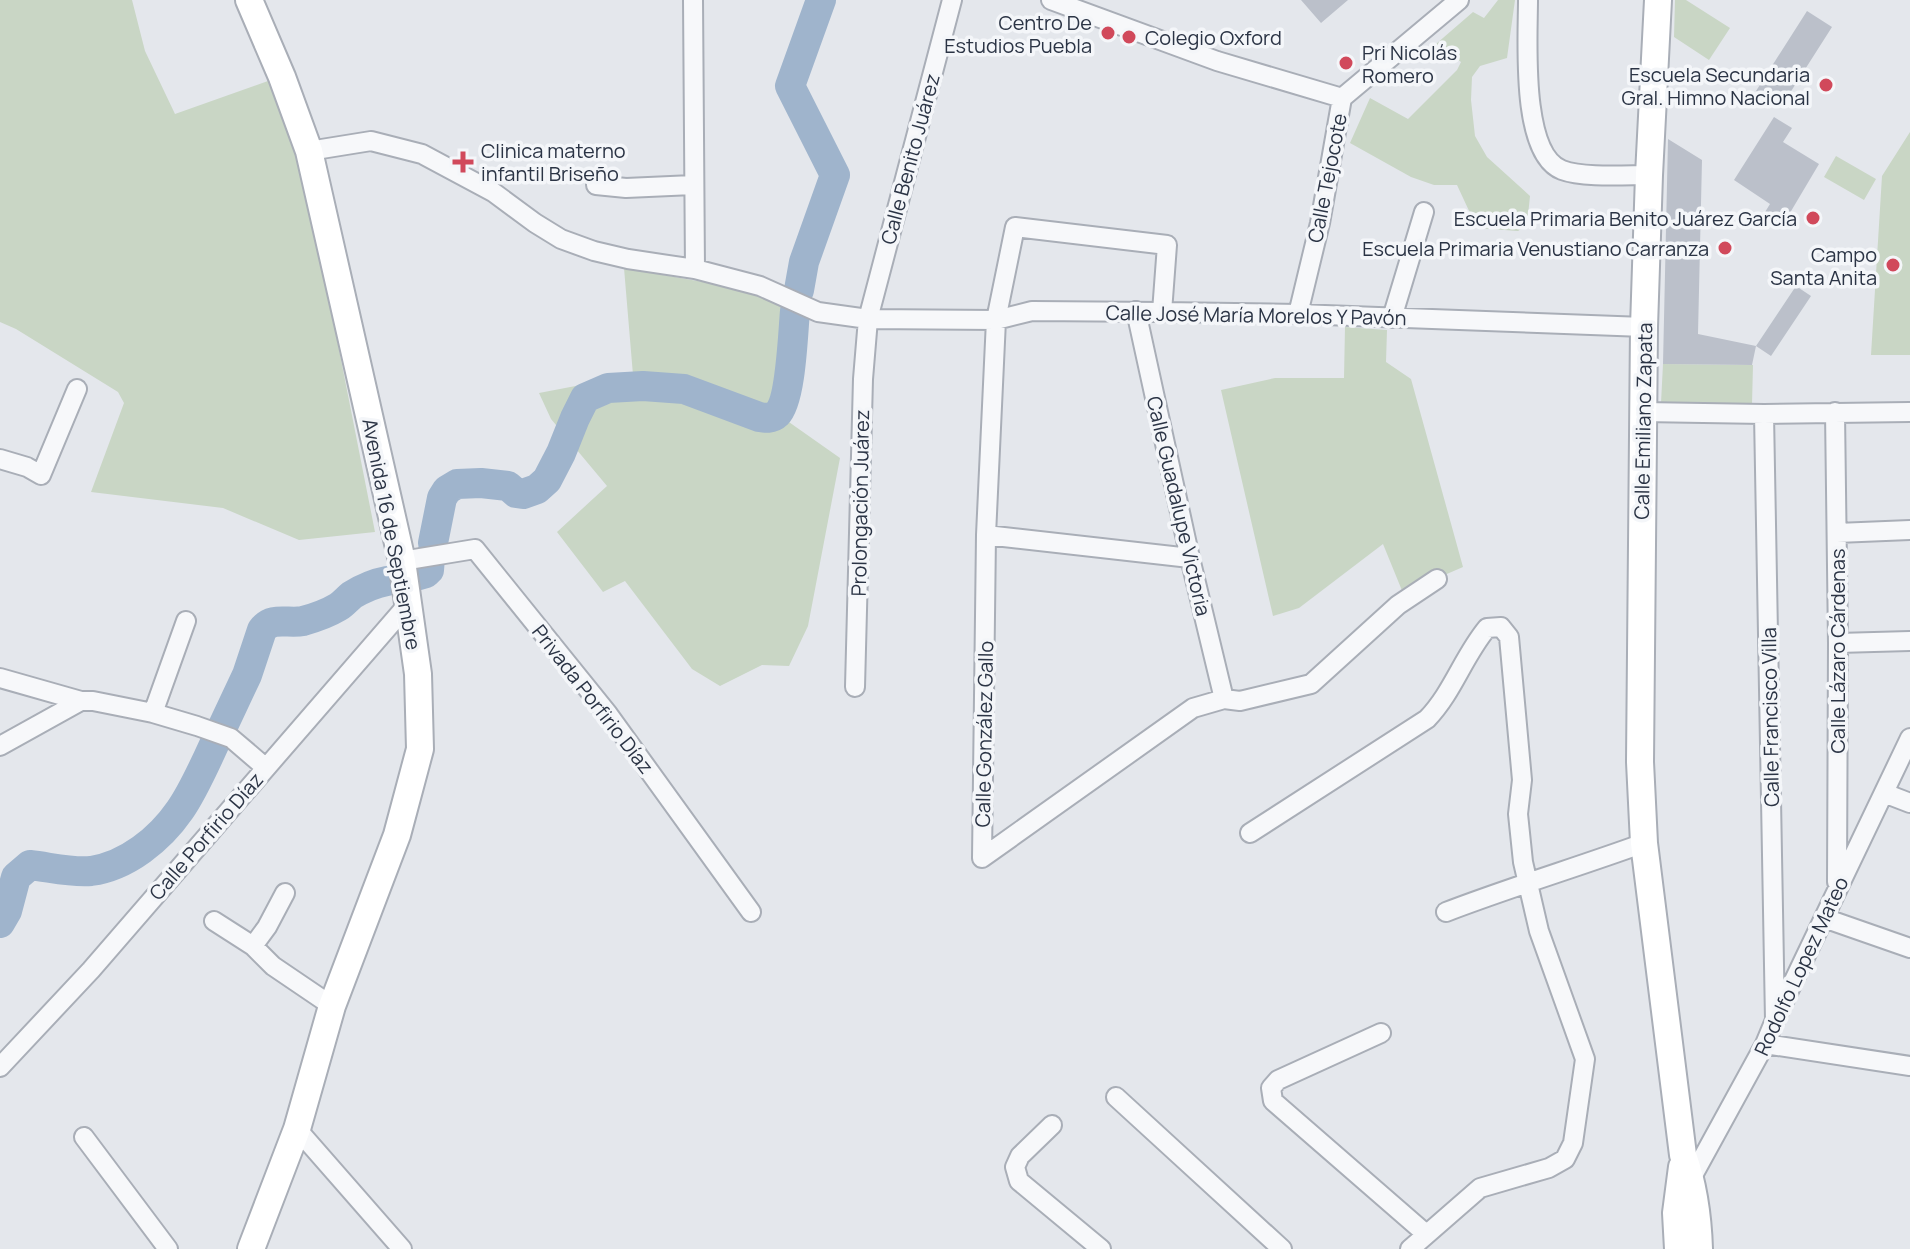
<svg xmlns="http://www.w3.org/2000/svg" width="1910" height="1249" font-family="Manrope,sans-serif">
<rect width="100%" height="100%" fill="#e4e7ec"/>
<path fill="#c9d6c5" d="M0,0H132L145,51L175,114L268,81L300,152L375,532L299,540L223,508L91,492L124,403L118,392L16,329L0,322Z
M1498,0H1515L1507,58L1480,66L1472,77L1471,100L1475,136L1487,157L1530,196L1527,225L1518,231L1477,228L1457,185H1434L1411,177L1350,143L1370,98L1408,119L1457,70L1461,62L1436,44L1473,12L1484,18Z
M1675,0H1686L1730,28L1709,60L1674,37Z
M1910,132V355H1871L1882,176Z
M1836,156L1876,179L1864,200L1824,177Z
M624,268L748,290L804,314L786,420L840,458L808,626L789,666L762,665L720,686L692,669L625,581L603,592L557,532L607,486L551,419L539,393L633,375Z
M1345,327L1387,330L1386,362L1411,379L1463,567L1403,593L1383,544L1299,608L1273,616L1221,390L1275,378H1344Z
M1663,364L1753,365L1752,404L1661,403Z"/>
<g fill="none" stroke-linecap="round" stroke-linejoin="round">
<path stroke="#9fb4cc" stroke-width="30" d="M799,290L804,262L835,175L790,86L821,0
M433,543L442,498L447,490L457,484L481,483L508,486L516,493L523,494L537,489L547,480L561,453L575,418L585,398L608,388L643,386L684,389L759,417C765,418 772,419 777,414C791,401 793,332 795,311
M419,575L426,573L429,570L430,557
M223,726L247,675L262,630C272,616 288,624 303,621C314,618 328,613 338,607C343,604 347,599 352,595C362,589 376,583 387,581
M0,923L7,911L16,877L30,865C49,867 72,873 91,871C127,866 160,839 180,810C194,790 207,760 217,738"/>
</g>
<path fill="#bbc0ca" d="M1301,0H1348L1321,23Z
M1807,11L1832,27L1781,107L1756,91Z
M1774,117L1792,128L1783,142L1819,164L1781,228L1762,217L1770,204L1734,180Z
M1668,139L1702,160L1698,334L1756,346L1752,365L1663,364Z
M1796,286L1811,296L1771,356L1756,346Z"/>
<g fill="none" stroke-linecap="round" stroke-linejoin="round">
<g stroke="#a9aeb7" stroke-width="22">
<path id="street" d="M693,0L695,269
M1051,0L1217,61L1342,98
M1528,0C1528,38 1520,154 1562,170C1583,178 1626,175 1649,175
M309,151L371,141L422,154L493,192L535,223L561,239L594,251L628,259L695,269L760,286L818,312L868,319L996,320L1032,311L1162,312L1298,314L1644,327
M596,185L626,188L693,185
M1136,311L1190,558L1224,699
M1298,314L1320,223L1342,98L1459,0
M1392,318L1424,212
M1643,412L1764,414L1910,412
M1835,412L1838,643L1837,882
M1764,414L1775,1020
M0,459L27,467L41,475L77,389
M1837,533L1910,530
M986,535L1190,558
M402,561L475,549L608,714L751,912
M1838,643L1910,641
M0,678L81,701
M855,687L863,379L868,319L952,0
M153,713L186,621
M0,746L81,701H93L153,713L197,726L231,738L265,767
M1884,793L1910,803
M1250,833L1427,719C1453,692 1463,657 1487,628L1501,627L1509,637L1522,780L1518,814L1523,862L1539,931L1585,1059L1573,1143L1565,1159L1549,1168L1480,1188L1410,1249
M982,858L986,535L996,320L1015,227L1167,245L1162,312
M982,858L1193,708L1224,699L1240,701L1311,684L1398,605L1437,579
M1446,912C1511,887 1578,867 1644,843
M1824,918L1910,948
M214,921L253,946L273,966L332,1006
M253,946L267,927L285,893
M1381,1033L1278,1080L1271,1088L1273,1101L1426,1234
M1765,1044L1910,1066
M0,1067L91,970L409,603
M1116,1097L1282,1249
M1052,1125L1020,1156L1015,1167L1019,1181L1101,1249
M297,1129L402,1249
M84,1137L168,1249
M1687,1181L1691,1179L1765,1044L1775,1020L1910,738"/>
</g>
<g stroke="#a9aeb7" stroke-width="30">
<path id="secondary" d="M249,0L282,77L309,151L402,561L418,674L420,749L397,835L332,1006L297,1129L251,1249
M1658,0L1649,175L1644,327L1640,762L1644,843L1683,1155C1694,1186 1698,1216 1699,1249
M1678,1249L1676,1213L1682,1167"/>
</g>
<use href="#street" stroke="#f7f8fa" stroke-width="18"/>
<use href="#secondary" stroke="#fff" stroke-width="26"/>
</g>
<g fill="#d1495b" stroke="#f4f6f9" stroke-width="3">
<circle cx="1108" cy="33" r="8"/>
<circle cx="1129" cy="37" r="8"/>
<circle cx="1346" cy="63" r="8"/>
<circle cx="1826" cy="85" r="8"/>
<path d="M459 150h8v8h8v8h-8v8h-8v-8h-8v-8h8z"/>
<circle cx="1813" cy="218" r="8"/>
<circle cx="1725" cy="248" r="8"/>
<circle cx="1893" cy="265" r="8"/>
</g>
<g text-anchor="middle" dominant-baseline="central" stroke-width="7" stroke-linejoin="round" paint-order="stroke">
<g font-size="20" fill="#2b3445" stroke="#f4f6f9" text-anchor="end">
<text x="1092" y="22">Centro De<tspan x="1092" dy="23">Estudios Puebla</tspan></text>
<text x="1145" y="37" text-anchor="start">Colegio Oxford</text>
<text x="1362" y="52" text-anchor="start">Pri Nicolás<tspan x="1362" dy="23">Romero</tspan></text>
<text x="1810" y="74">Escuela Secundaria<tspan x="1810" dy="23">Gral. Himno Nacional</tspan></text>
<text x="481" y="150" text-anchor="start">Clinica materno<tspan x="481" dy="23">infantil Briseño</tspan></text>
<text x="1797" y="218">Escuela Primaria Benito Juárez García</text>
<text x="1709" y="248">Escuela Primaria Venustiano Carranza</text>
<text x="1877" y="254">Campo<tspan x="1877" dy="23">Santa Anita</tspan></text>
</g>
<g font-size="20" fill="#2b3445" stroke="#f4f6f9">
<text transform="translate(910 159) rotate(-75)">Calle Benito Juárez</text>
<text transform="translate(1327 178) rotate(-79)">Calle Tejocote</text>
<text transform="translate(1256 315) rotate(1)">Calle José María Morelos Y Pavón</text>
<text transform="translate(1643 421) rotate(-89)">Calle Emiliano Zapata</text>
<text transform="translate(860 503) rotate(-89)">Prolongación Juárez</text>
<text transform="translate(1179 506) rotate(77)">Calle Guadalupe Victoria</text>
<text transform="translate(392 534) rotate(79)">Avenida 16 de Septiembre</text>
<text transform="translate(1837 651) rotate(-90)">Calle Lázaro Cárdenas</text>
<text transform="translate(593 699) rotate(52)">Privada Porfirio Díaz</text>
<text transform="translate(1770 717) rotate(-91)">Calle Francisco Villa</text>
<text transform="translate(984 734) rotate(-89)">Calle González Gallo</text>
<text transform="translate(206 836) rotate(-49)">Calle Porfirio Díaz</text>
<text transform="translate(1801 966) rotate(-65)">Rodolfo Lopez Mateo</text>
</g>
</g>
</svg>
